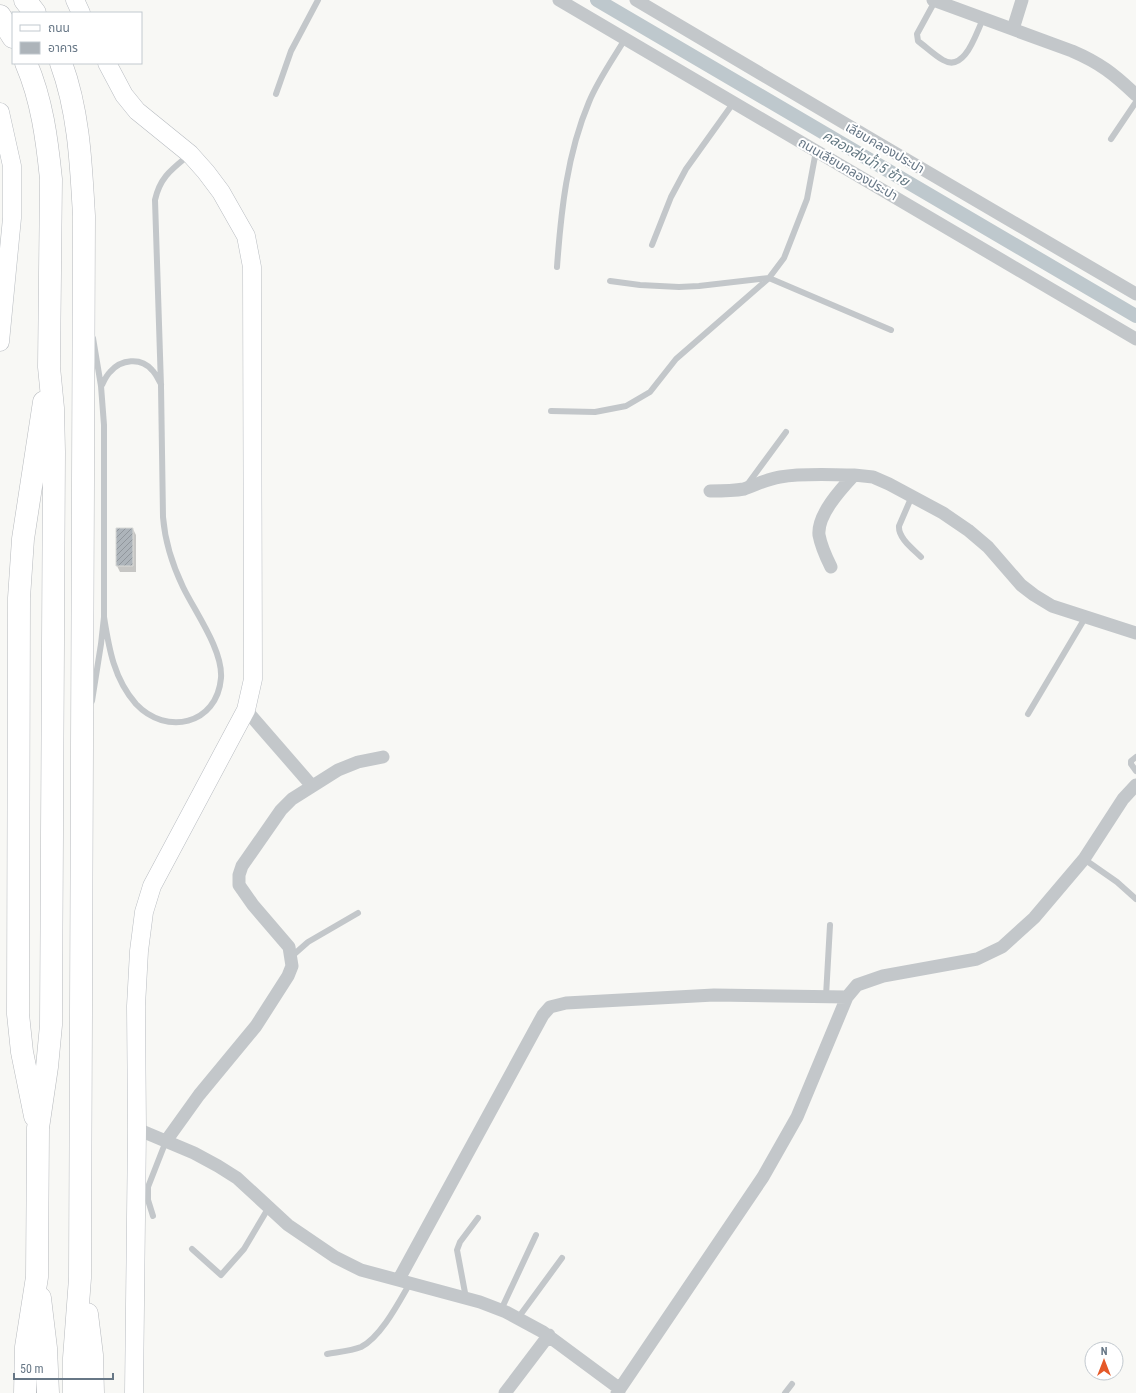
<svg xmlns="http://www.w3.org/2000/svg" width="1136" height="1393" font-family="'Roboto Condensed','Noto Sans Thai',sans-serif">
<defs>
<pattern id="building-hatch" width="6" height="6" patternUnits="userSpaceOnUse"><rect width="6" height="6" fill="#adb4ba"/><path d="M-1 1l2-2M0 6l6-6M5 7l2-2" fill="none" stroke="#91979d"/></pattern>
</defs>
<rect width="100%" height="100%" fill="#f8f8f5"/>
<path fill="#0003" d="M133,529L136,535V572H120L117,566Z"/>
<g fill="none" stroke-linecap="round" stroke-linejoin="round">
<path stroke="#bec8cd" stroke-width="14" d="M597,0L1136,316"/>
</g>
<path fill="url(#building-hatch)" stroke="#d9dad7" d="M116,528H133V566H116Z"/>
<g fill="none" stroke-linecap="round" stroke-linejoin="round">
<g stroke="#b8bcc1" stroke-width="19">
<path id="secondary" d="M75,0L81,13
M107,63L124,95L137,111L190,154L206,172L221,192L246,236L252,267L253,679L246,710L152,886L144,912L139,951L136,1006L137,1129L134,1393
M0,112L12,166V218L0,342"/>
</g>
<g stroke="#b6b9bd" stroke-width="23">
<path id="highway" d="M25,0L35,13
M0,16L13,37
M61,63C79,112 81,164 84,216L80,1278L74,1358V1393
M35,1116L22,1052L18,1014L19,598L23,539L44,402
M40,1298L46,1348L48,1393
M87,1314L92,1355L93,1393
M25,1393L26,1347L37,1277L38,1128L47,1067L51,1025L54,452L53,408L49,367L51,179C47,140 42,100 26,63"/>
</g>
<path stroke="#c3c7ca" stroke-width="6" d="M935,1L917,34L918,41C926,47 934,55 943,60C965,73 976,33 983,19
M276,94L291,51L318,0
M1111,139L1136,102
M652,245L671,197L686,169L734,102
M557,267C561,211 567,154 589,102C598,80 613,59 625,39
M610,281L640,285L679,287L699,286L769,278L891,330
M102,385C104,381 106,376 110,372C121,359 141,357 152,370C156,374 158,379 161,384
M551,411L595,412L626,406L650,392L676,359L769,278L784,258L807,199L816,151
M747,485L786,432
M912,496L899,526C898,538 913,549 921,557
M104,617C109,649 114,679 136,704C166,736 217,725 221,678C223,650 195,612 183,587C172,564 165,542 163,517L161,386L155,200C160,177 172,169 189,155
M92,701L101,644L104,617V425L101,386L93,338
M1028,714L1085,618
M1136,757L1131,761V764L1136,771
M1084,859L1117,882L1136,899
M291,957L308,942L358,913
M826,996L830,925
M153,1216L148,1200V1187L166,1141
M192,1249L221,1275L244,1249L269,1207
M466,1298L457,1250L460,1242L478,1218
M501,1310L536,1235
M518,1318L562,1258
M327,1354C338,1352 351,1351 361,1347C381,1337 399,1302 410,1283
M785,1393L792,1384"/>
<path stroke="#c3c7ca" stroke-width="13" d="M559,0L1136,339
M636,0L878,143L1136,294
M933,0L1072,51C1100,63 1114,74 1136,95
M1013,29L1022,0
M710,491C722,491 733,491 744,489C756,485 767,479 780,477C804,473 830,475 854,475
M831,567C826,557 821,546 819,535C817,515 841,489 854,475L873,477L889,484L943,513L968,530L988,547L1021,585L1034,595L1052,606L1136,633
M246,710L312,786
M137,1129L194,1153L218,1166L237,1178L288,1225L335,1257L361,1270L480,1302L506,1312L543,1332L620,1389
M166,1141L199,1095L256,1026L288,976L292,966L289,947L253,905L239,885V875L242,866L281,810L292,799L338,770L358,762L383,757
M399,1279L543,1015L550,1007L566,1003L714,995L847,997
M505,1393L549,1335
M617,1393L763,1177L797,1117L847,997L857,985L883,976L977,959L1002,947L1034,918L1084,859L1123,799L1136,785"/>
<use href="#secondary" stroke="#fff" stroke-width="18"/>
<use href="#highway" stroke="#fff" stroke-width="22"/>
</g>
<g text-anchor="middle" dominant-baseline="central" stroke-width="4" stroke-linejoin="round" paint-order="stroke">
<g font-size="13" fill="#677786" stroke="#fff">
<text transform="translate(885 148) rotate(30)">เลียบคลองประปา</text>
<text transform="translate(848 169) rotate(30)">ถนนเลียบคลองประปา</text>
</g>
<g font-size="14" font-style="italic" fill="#637882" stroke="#fff">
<text transform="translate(866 158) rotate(30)">คลองส่งน้ำ 5 ซ้าย</text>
</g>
</g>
<rect x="12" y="12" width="130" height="52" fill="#ffffff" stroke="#c2c9cf"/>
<rect x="20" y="25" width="20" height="6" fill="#ffffff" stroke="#c2c9cf"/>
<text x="48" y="32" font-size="12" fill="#677786">ถนน</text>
<rect x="20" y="42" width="20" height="12" fill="#adb4ba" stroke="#c2c9cf"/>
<text x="48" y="52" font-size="12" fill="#677786">อาคาร</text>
<g transform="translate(1104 1361)"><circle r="19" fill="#ffffff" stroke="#c2c9cf"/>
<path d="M0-3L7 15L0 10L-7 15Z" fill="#e55928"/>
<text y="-6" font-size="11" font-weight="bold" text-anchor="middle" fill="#677786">N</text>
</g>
<path d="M14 1373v6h99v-6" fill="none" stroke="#677786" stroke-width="2"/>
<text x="20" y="1373" font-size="12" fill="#677786" stroke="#ffffff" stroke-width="3" paint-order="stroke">50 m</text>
</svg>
